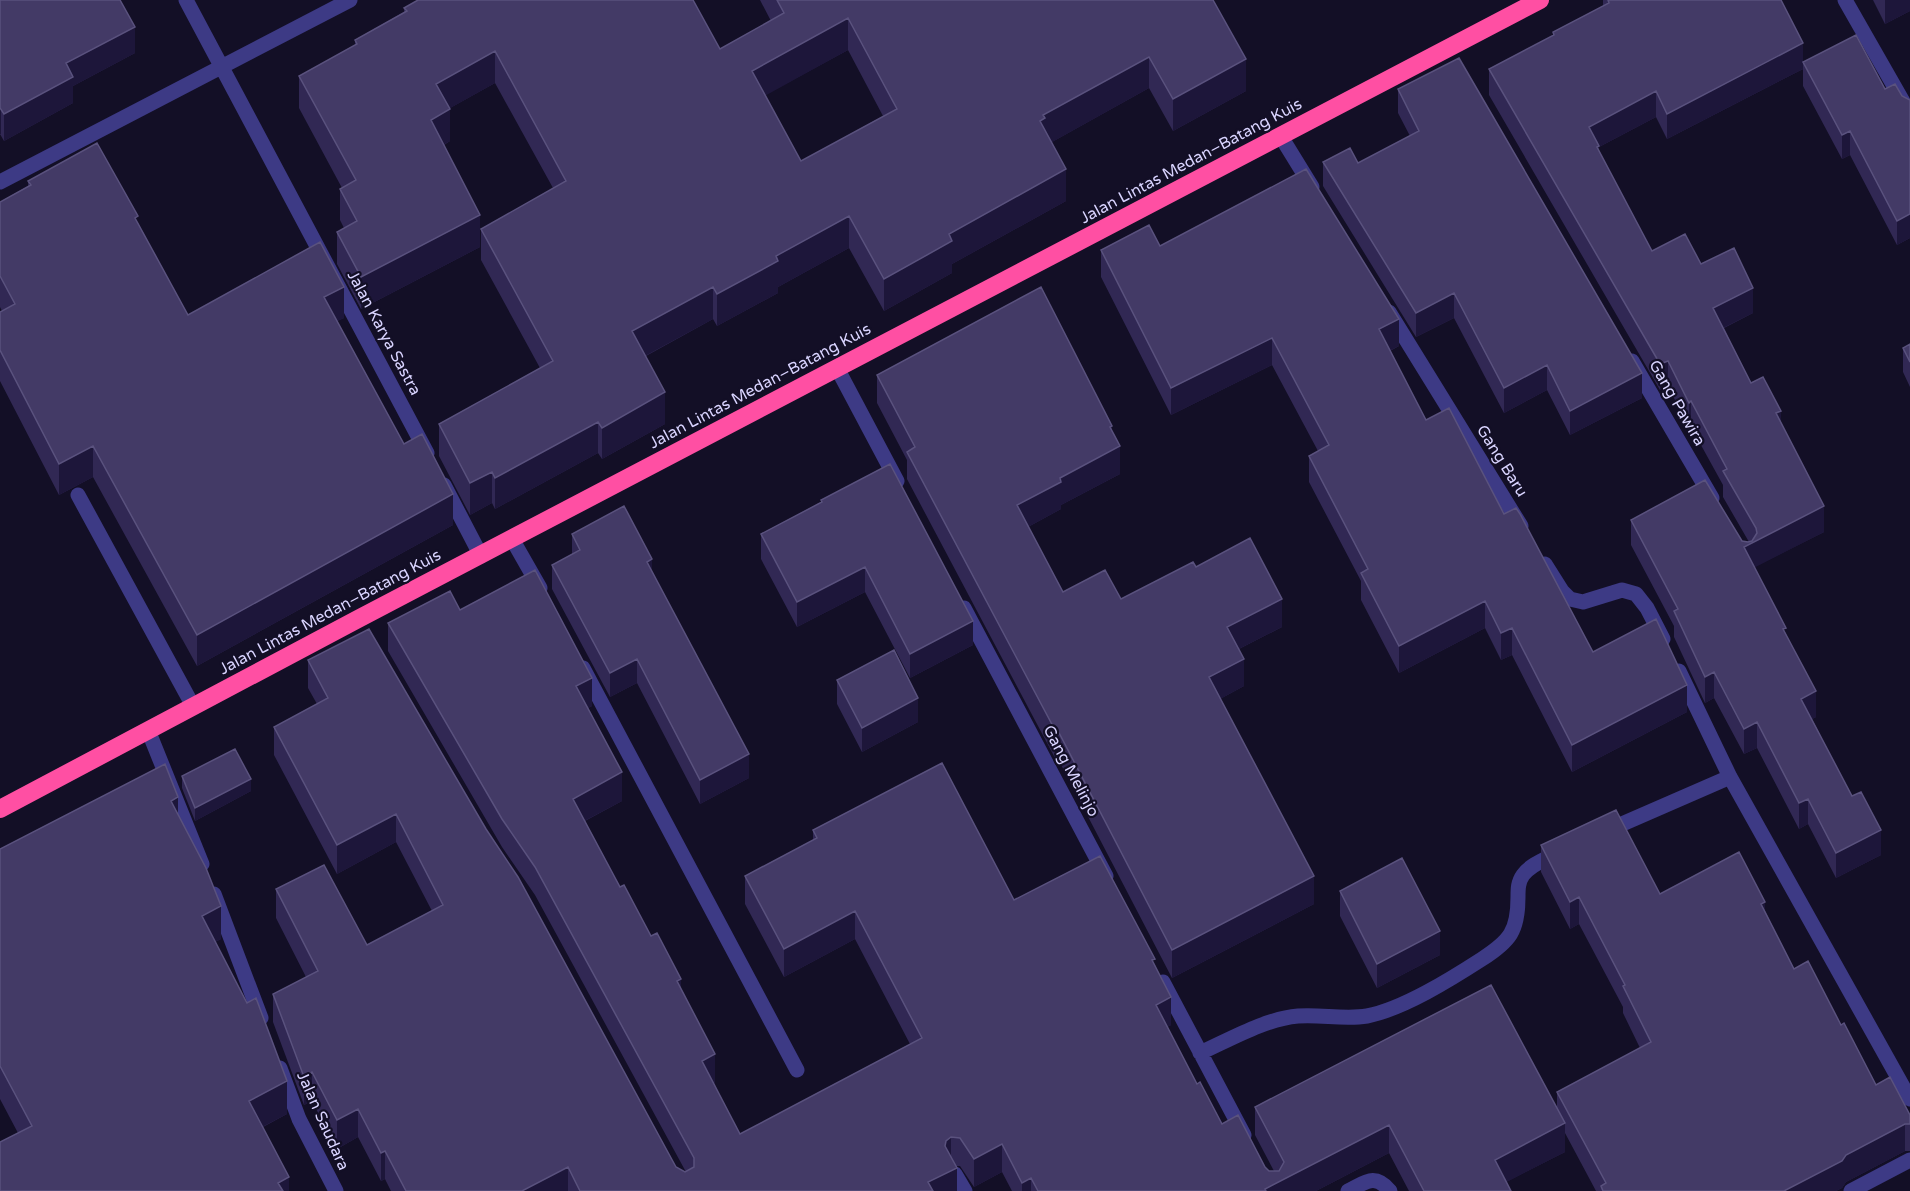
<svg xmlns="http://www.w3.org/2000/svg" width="1910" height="1191" font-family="'Varela Round',sans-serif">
<rect width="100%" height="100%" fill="#130f26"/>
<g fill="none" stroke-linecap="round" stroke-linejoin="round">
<path stroke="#3d3a85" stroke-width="15" d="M186,0L427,453
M1845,0L1910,114
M1280,135L1312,187
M0,182L350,0
M1389,312L1521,526
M1632,361L1712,498
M837,368L897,481
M444,485L481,556
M78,495L193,706
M512,539L540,588
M1545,564L1562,591L1570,599L1583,602L1622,590L1636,594L1647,608L1663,639
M964,608L1106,876
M583,668L797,1070
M1679,671L1730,777L1910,1099
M148,730L202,864
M1606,831L1730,777
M214,894L261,1018
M1163,982L1244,1135
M1200,1053C1231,1039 1265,1019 1298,1016C1321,1014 1344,1020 1367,1016C1403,1009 1451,979 1482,959C1510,941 1518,931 1518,897C1518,889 1518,882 1523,875C1531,864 1546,859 1557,853
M280,1068L299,1119L336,1191
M955,1174L965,1191
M1348,1191C1366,1182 1375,1173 1390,1191
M1851,1191L1910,1160"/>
<path stroke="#ff4fa3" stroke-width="18" d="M0,809L358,619L1540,0"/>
</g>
<path fill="#312854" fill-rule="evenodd" d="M0,0L135,53L73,86V103L4,141L0,134Z
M760,0H1213L1246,91L1173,131L1149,88L1052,142L1066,201L952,264V273L884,311L849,248L778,287V293L717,326L713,319L646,356L665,424L602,459L598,453L495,509L492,503L470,515L439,456V424L540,368L481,260V229L553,188L495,83L450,108V141L444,145L480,247L361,309L337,264V232L344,228L340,220V189L342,188L299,108V76L355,46V40L404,12V8L720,49L771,21ZM848,50L883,116L801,161L765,95Z
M1603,0H1781L1803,69L1667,139L1656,117L1599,147V151L1652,251L1701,264L1753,313L1724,328L1751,383L1781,423L1824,532L1754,567L1786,634L1816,717L1812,719L1881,855L1836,878L1808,824L1799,829L1757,748L1744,754L1714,698L1705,703L1674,637V626L1631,545V520L1749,542L1723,497V485L1691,427L1689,428L1668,386L1660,390L1489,95V69L1553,36V32L1603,6Z
M1873,0H1910V11L1885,24Z
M1803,62L1885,89L1910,100V238L1897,245L1850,155L1842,159L1803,86Z
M1398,89L1642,398L1570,435L1547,390L1504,413L1454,318L1416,337L1323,186V162L1358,163L1410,136L1398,113Z
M28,181L138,223L188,315L344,318L337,321L404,444L453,525L197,666L93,477L59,495L0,381V312L2,311L0,307V202L28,186Z
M1160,246L1399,346L1390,351L1426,420L1504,514L1593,652L1687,712L1572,772L1512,655L1501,660L1485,628L1399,673L1361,600V581L1309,482V456L1318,451L1272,365L1171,415L1101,277V250Z
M1910,344V387L1903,372V348Z
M877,375L1112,432L1120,474L1061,505V509L1028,527L1063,592L1121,599L1196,567L1282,627L1239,649L1244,686L1220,699L1314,904L1172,978L1057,757L1055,758L907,479V460L877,403Z
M821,500L973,645L910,678L865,592L797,627L761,559V534L821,502Z
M572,534L652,573L749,778L700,804L637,683L610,697L552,589V565L572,554Z
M460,610L592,706L588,708L622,801L585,821L620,887L651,936L681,989L715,1083H713L740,1134L910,1044L855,939L784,977L745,904V876L813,840V830L1014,900L1155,965L1171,1025L1167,1027L1197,1084L1222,1124L1269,1171H1274L1255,1135V1107L1557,1109V1092L1640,1048L1623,1013V1007L1579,924L1570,929L1541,872V845L1660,894L1765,911L1794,969L1841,1025L1876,1085L1910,1115V1151H1905L1846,1182L1842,1188L1836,1191H1596L1565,1133V1152L1506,1182L1511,1191H1409L1389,1153L1316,1191H1012L1002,1172L974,1187L960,1166H956L957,1191H391L385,1179L381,1181L358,1137L337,1149L312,1101L304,1105L273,1022V994L306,977L276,918V889L367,945L432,911L396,842L337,874L274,755V727L317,704L308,688V660L676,1167L686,1172L535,895L502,847L388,651V623Z
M837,680L918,722L862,752L837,704Z
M182,776L251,791L195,821L182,788Z
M178,814L221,939L215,942L287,1114L263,1127L289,1191L18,1133L0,1099V849Z
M1340,891L1440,955L1377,988L1340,916Z"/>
<path fill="#1d163a" d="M1885,0H1910V11L1885,24Z
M848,18V50L752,103V71Z
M135,27V53L73,86V103L4,141V114L66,63Z
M1803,43V69L1667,139V114Z
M495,51V83L436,116V84Z
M1149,57V88L1045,146L1040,121L1043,115Z
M1246,59V91L1173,131V99Z
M1656,91V117L1599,147V172L1589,127Z
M1,107V134H0V108Z
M450,109V141L431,152V120Z
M1850,131V155L1842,159V135Z
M1066,169V201L952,264V273L884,311V279L949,234Z
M1910,214V238L1897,245V221Z
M480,215V247L361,309V277Z
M849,216V248L778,287V293L717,326V294L776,256Z
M344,287V318L324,328V297Z
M713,287V319L632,363V331Z
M1753,288V313L1713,333V308Z
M1454,293V318L1416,337V313Z
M1399,319V346L1379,356V329Z
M1272,338V365L1171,415V388Z
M1668,361V386L1660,390V364Z
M1547,365V390L1504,413V388Z
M1642,373V398L1570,435V411Z
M665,392V424L602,459V428Z
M1691,401V427L1689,428V403Z
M1781,411V436L1776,413Z
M598,422V453L495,509V478Z
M1112,426V450L1120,446V474L1061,505V509L1017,533V505L1060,478L1110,427Z
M93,446V477L59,495V464Z
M492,472V503L470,515V483Z
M453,494V525L197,666V635Z
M1824,506V532L1744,573V547Z
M652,559V583L647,562Z
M865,567V592L797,627V602Z
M1282,599V627L1227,655V627Z
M1485,601V628L1399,673V646Z
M973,621V645L910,678V654Z
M1512,628V655L1501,660V633Z
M637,659V683L610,697V673Z
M1244,659V686L1209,705V677Z
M1714,672V698L1705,703V677Z
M592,678V706L576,714V686Z
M1687,685V712L1572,772V745Z
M1816,691V717L1801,725V699Z
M918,698V722L862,752V728Z
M1757,722V748L1744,754V729Z
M1057,729V757L1055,758V730Z
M749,754V778L700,804V780Z
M622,772V801L573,827V799Z
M251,779V791L195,821V808Z
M178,797V830L171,801Z
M1808,799V824L1799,829V803Z
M396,814V842L337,874V845Z
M1881,830V855L1836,878V853Z
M1314,876V904L1172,978V950Z
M1579,897V924L1570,929V902Z
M1765,902V929L1761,904Z
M221,906V939L202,949V916Z
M855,911V939L784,977V949Z
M1440,931V955L1377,988V964Z
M681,979V1008L677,981Z
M1171,997V1025L1156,1034V1005Z
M715,1054V1083L702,1089V1061Z
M312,1072V1101L304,1105V1077Z
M287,1081V1114L249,1134V1101Z
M358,1109V1137L337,1149V1120Z
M1565,1123V1152L1495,1188V1160Z
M1905,1124V1151L1846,1182L1842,1188L1836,1191H1784L1846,1155Z
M1389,1125V1153L1316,1191H1265V1189Z
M951,1137V1165L957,1168V1191H928V1182L945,1146L946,1141Z
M1002,1144V1172L974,1187V1159Z
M385,1151V1179L381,1181V1153Z
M568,1167V1191H522Z
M289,1177V1191H278V1183Z
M1031,1178V1191H1022V1183Z"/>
<path fill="#433a66" stroke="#5a527e" stroke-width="1.5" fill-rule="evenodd" d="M0,0H120L135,27L66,63L73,77L4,114L0,108Z
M418,0H693L720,49L784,13L777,0H1213L1246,59L1173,99L1149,57L1043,115L1045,118L1040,121L1066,169L949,234L952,241L884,279L849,216L776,256L778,261L717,294L713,287L632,331L665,392L602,428L598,422L495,478L492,472L470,483L439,424L553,361L481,229L566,181L495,51L436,84L450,109L431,120L480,215L361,277L337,232L357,221L340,189L356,180L299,76L357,44L355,40L407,11L404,8ZM848,18L897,109L801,161L752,71Z
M1608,0H1781L1803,43L1667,114L1656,91L1589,127L1599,146L1597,147L1652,251L1685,234L1701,264L1734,248L1753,288L1713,308L1751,383L1763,377L1781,411L1776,413L1824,506L1744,547L1786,628L1783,629L1816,691L1801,699L1852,796L1861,792L1881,830L1836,853L1808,799L1799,803L1757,722L1744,729L1714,672L1705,677L1674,611L1678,609L1631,520L1705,480L1742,541L1748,542L1752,541L1757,533L1756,528L1723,471L1727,469L1691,401L1689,403L1668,361L1660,364L1489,69L1554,35L1553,32L1609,3Z
M1856,35L1885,89L1895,84L1902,96L1910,100V214L1897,221L1850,131L1842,135L1803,62Z
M1459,58L1642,373L1570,411L1547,365L1504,388L1454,293L1416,313L1323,162L1350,148L1358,163L1419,131L1398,89Z
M97,143L138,216L135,218L188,315L320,242L344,287L324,297L404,444L422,434L453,494L197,635L93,446L59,464L0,350V312L15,304L0,276V202L31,185L28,181Z
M1306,169L1399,319L1379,329L1426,420L1449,408L1504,514L1516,508L1520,514L1593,652L1656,619L1687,685L1572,745L1512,628L1501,633L1485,601L1399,646L1361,573L1368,569L1309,456L1329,445L1272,338L1171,388L1101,250L1149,225L1160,246Z
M1041,287L1112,426L1110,427L1120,446L1060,478L1061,482L1017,505L1063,592L1105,570L1121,599L1193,562L1196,567L1250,538L1282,599L1227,627L1244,659L1209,677L1314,876L1172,950L1057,729L1055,730L907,452L915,447L877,375Z
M1910,344V362L1903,348Z
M890,464L973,621L910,654L865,567L797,602L761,534L822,502L821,500Z
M624,506L652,559L647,562L749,754L700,780L637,659L610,673L552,565L580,550L572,534Z
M535,570L592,678L576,686L622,772L573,799L620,887L624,885L651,936L657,933L681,979L677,981L715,1054L702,1061L740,1134L922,1038L855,911L784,949L745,876L817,838L813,830L942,763L1014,900L1100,856L1155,959L1152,960L1171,997L1156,1005L1197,1084L1200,1082L1222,1124L1238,1115L1265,1167L1269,1171H1279L1284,1162L1255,1107L1491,985L1565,1123L1495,1160L1511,1191H1424L1389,1125L1265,1189L1266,1191H1038L1031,1178L1022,1183L1002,1144L974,1159L960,1138L951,1137L946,1141L945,1146L957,1168L928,1182L933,1191H580L568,1167L522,1191H406L385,1151L381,1153L358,1109L337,1120L312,1072L304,1077L273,994L318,971L276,889L324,865L367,945L443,905L396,814L337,845L274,727L328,698L308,660L369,629L486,829L518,877L676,1167L685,1172L694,1167V1158L535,867L502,819L388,623L450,591L460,610Z
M894,650L918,698L862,728L837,680Z
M235,749L251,779L195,808L182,776Z
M165,764L178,797L171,801L206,868L221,906L202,916L247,1003L256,998L287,1081L249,1101L289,1177L278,1183L283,1191H0V1142L32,1126L0,1066V849Z
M1616,810L1660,894L1739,852L1765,902L1761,904L1794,969L1808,961L1841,1025L1844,1023L1876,1085L1890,1077L1910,1115V1124H1905L1846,1155L1842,1161L1784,1191H1603L1601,1186L1606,1183L1557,1092L1651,1042L1623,986L1625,985L1579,897L1570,902L1541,845Z
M1402,858L1440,931L1377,964L1340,891Z"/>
<g text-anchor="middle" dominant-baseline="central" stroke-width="4.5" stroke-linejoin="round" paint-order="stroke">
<g font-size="16" fill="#d9d4ff" stroke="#130f26">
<text transform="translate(1191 161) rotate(-28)">Jalan Lintas Medan–Batang Kuis</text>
<text transform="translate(384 333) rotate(62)">Jalan Karya Sastra</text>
<text transform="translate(760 386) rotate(-28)">Jalan Lintas Medan–Batang Kuis</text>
<text transform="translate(1677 403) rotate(60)">Gang Pawira</text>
<text transform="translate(1502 461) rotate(58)">Gang Baru</text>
<text transform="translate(330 612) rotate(-28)">Jalan Lintas Medan–Batang Kuis</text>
<text transform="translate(1071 771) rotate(62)">Gang Melinjo</text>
<text transform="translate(323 1121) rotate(66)">Jalan Saudara</text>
</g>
</g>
</svg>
